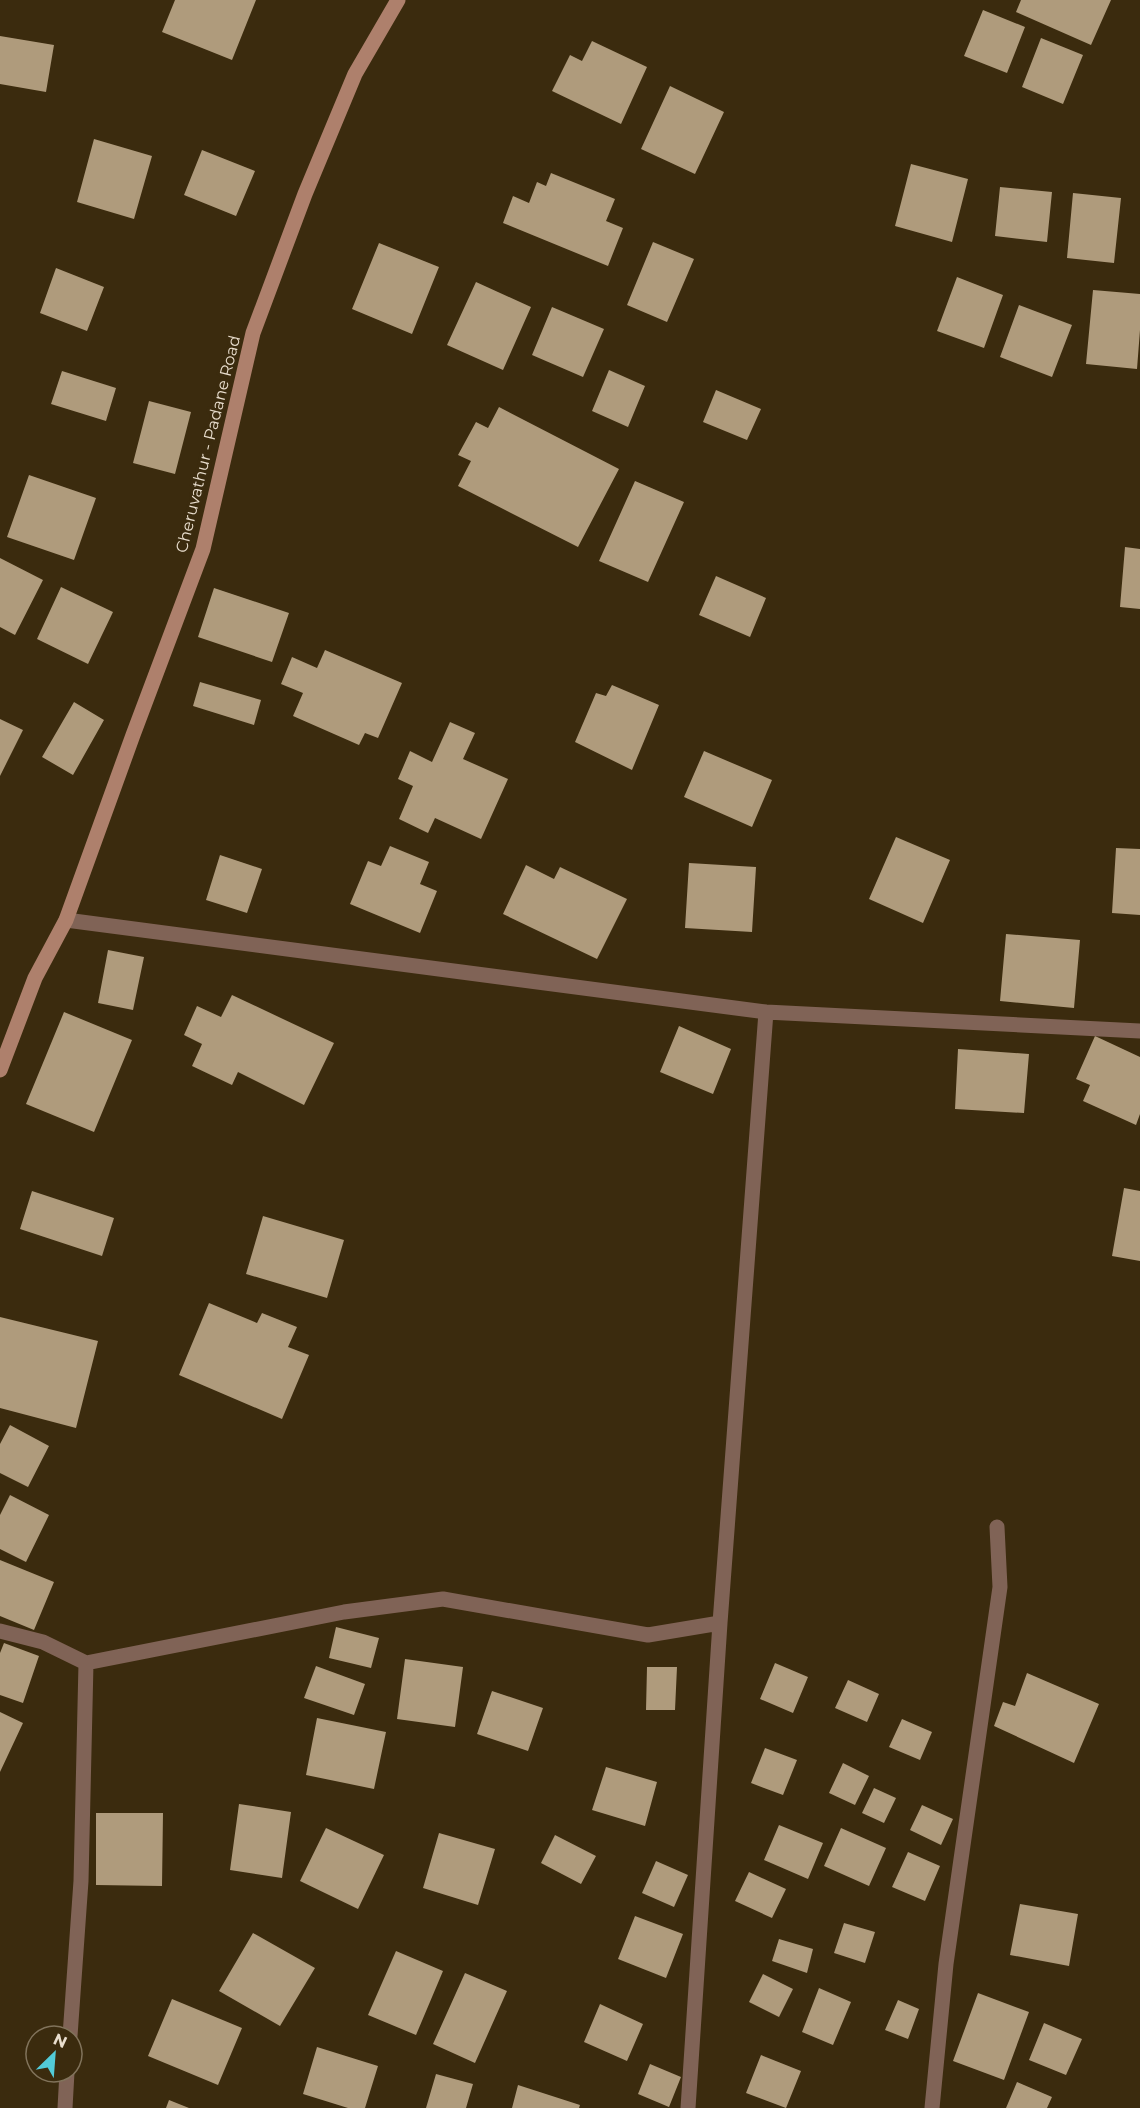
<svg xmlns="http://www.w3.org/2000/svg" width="1140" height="2108" font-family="Montserrat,sans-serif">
<rect width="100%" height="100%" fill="#3b2b0e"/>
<path fill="#af9b7c" d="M175,0H256L232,60L162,32Z
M1021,0H1111L1091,45L1016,12Z
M983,10L1025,27L1007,73L964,56Z
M0,36L54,45L46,92L0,84Z
M1041,38L1083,55L1063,104L1022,87Z
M592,41L647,67L621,124L552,91L570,55L582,61Z
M670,86L724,112L695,174L641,149Z
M94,139L152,156L134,219L77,202Z
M202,150L255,171L236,216L184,195Z
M911,164L968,179L952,242L895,226Z
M551,173L615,199L606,221L623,228L608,266L503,223L513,196L529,203L537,182L546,186Z
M1000,187L1052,192L1047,242L995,236Z
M1073,193L1121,198L1114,263L1067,258Z
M653,242L694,259L667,322L627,305Z
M379,243L439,267L412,334L352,309Z
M56,268L104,287L87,331L40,313Z
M957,277L1003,295L984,348L937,331Z
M476,282L531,307L503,370L447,345Z
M1093,290L1140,294V330L1137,369L1086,364Z
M1019,305L1072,325L1052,377L1000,357Z
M552,307L604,329L583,377L532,355Z
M609,370L645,386L628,427L592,411Z
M62,371L116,388L106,421L51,404Z
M716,390L761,409L747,440L703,422Z
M149,401L191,412L175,474L133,463Z
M499,407L619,469L578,547L458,486L471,461L458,455L476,422L488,428Z
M29,475L96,498L74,560L7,537Z
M635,481L684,502L648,582L599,561Z
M1125,547L1140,549V609L1120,607Z
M0,558L43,580L15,635L0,627Z
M716,576L766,598L750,637L699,615Z
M61,587L113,612L88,664L37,639Z
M214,588L289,613L272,662L198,637Z
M325,650L402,683L378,738L365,733L359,745L293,716L303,693L281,684L292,657L317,668Z
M200,682L261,700L254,725L193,706Z
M612,685L659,705L632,770L575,742L596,693L606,696Z
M74,702L104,720L73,775L42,757Z
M0,719L23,730L0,776Z
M450,722L475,733L463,759L508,779L481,839L435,818L428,833L399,819L413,786L398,779L410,751L432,762Z
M704,751L772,780L752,827L684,797Z
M896,837L950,860L923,923L869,899Z
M390,846L429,862L420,884L437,891L420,933L350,904L368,861L381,866Z
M1116,848L1140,849V915L1112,913Z
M220,855L262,869L247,913L206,900Z
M689,863L756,867L752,932L685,928Z
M526,865L554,879L560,867L627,899L597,959L503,914Z
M1006,934L1080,940L1074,1008L1000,1001Z
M108,950L144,957L133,1010L98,1003Z
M232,995L334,1043L304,1105L238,1072L232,1085L192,1066L202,1044L184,1035L197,1006L221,1017Z
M64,1012L132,1040L94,1132L26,1104Z
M679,1026L731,1049L713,1094L660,1072Z
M1095,1036L1140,1057V1114L1136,1125L1083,1101L1090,1085L1076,1079Z
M958,1049L1029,1054L1024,1113L955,1109Z
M1124,1188L1140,1191V1261L1112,1256Z
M32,1191L114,1218L102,1256L20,1229Z
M263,1216L344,1240L327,1298L246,1274Z
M209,1303L257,1323L262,1313L297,1327L288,1347L309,1355L282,1419L179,1375Z
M0,1317L98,1341L76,1428L0,1408Z
M10,1425L49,1446L28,1487L0,1473V1444Z
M10,1495L49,1515L26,1562L0,1549V1515Z
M0,1560L54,1582L34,1630L0,1616Z
M336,1627L379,1638L371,1668L329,1658Z
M4,1643L39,1656L23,1703L0,1695V1653Z
M405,1659L463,1667L455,1727L397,1719Z
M775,1663L808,1677L793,1713L760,1699Z
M316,1666L365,1684L354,1715L304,1698Z
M647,1667H677L675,1710H646Z
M1027,1673L1099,1704L1074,1763L994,1726L1003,1702L1015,1706Z
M848,1680L879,1694L867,1722L835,1708Z
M492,1691L543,1708L528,1751L477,1734Z
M0,1712L23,1723L0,1772Z
M317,1718L386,1732L374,1789L306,1775Z
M902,1719L932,1732L920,1760L889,1747Z
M765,1748L797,1760L783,1795L751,1783Z
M843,1763L869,1776L855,1805L829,1793Z
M606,1767L657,1782L645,1826L592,1810Z
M874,1788L896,1798L884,1823L862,1813Z
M239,1804L291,1812L282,1878L230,1870Z
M922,1805L953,1819L941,1845L910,1830Z
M96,1813H163L162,1886L96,1885Z
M779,1825L823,1843L808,1879L764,1860Z
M326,1828L384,1855L358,1909L300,1881Z
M841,1828L886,1848L869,1886L824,1866Z
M439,1833L495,1849L478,1905L423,1888Z
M555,1835L596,1856L581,1884L541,1863Z
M908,1852L940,1866L925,1901L892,1887Z
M656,1861L688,1875L674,1907L642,1893Z
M749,1872L786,1889L772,1918L735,1901Z
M1020,1904L1078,1914L1069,1966L1010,1955Z
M635,1916L683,1934L666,1978L618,1959Z
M844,1923L875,1932L865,1963L834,1953Z
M253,1933L315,1968L280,2026L219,1991Z
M779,1939L813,1949L807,1973L772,1961Z
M396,1951L443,1971L416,2035L368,2015Z
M465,1973L507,1991L475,2063L433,2044Z
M763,1974L793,1989L779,2017L749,2002Z
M819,1988L851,2002L833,2045L802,2032Z
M978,1993L1029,2012L1004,2080L953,2061Z
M172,1999L242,2028L218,2085L148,2056Z
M898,2000L919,2009L908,2039L885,2030Z
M600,2004L643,2024L627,2061L584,2042Z
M1044,2023L1082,2039L1066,2075L1029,2060Z
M317,2047L378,2066L365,2108H348L303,2094Z
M761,2055L801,2071L786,2108L746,2093Z
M650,2064L681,2077L669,2107L638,2094Z
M436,2074L473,2084L466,2108H426Z
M1017,2082L1052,2097L1047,2108H1006Z
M518,2085L580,2105L579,2108H512Z
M169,2100L189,2108H166Z"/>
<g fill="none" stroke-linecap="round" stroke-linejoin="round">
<path stroke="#806356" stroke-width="15" d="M66,920L766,1012L1140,1031
M0,1631L43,1642L86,1663L81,1881L70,2036
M86,1663L344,1612L443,1599L648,1635L720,1623
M65,2108L67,2072
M688,2108L720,1623L766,1012
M932,2108L946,1964L1000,1587L997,1527"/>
<path stroke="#ae806c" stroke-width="15" d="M0,1070L35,978L66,920L133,735L203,549L253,333L305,194L355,74L398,0"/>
</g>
<g text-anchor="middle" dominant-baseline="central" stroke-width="6" stroke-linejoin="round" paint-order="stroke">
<g font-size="16" fill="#e9dece" stroke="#3b2b0e">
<text transform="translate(208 444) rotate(-76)">Cheruvathur - Padane Road</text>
</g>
</g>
<g transform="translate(54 2054) rotate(25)"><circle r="28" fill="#3b2b0e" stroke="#81735b" stroke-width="1.5"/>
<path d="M0-4.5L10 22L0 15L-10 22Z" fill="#52cbd8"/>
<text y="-9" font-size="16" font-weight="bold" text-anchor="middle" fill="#e9dece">N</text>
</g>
</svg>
